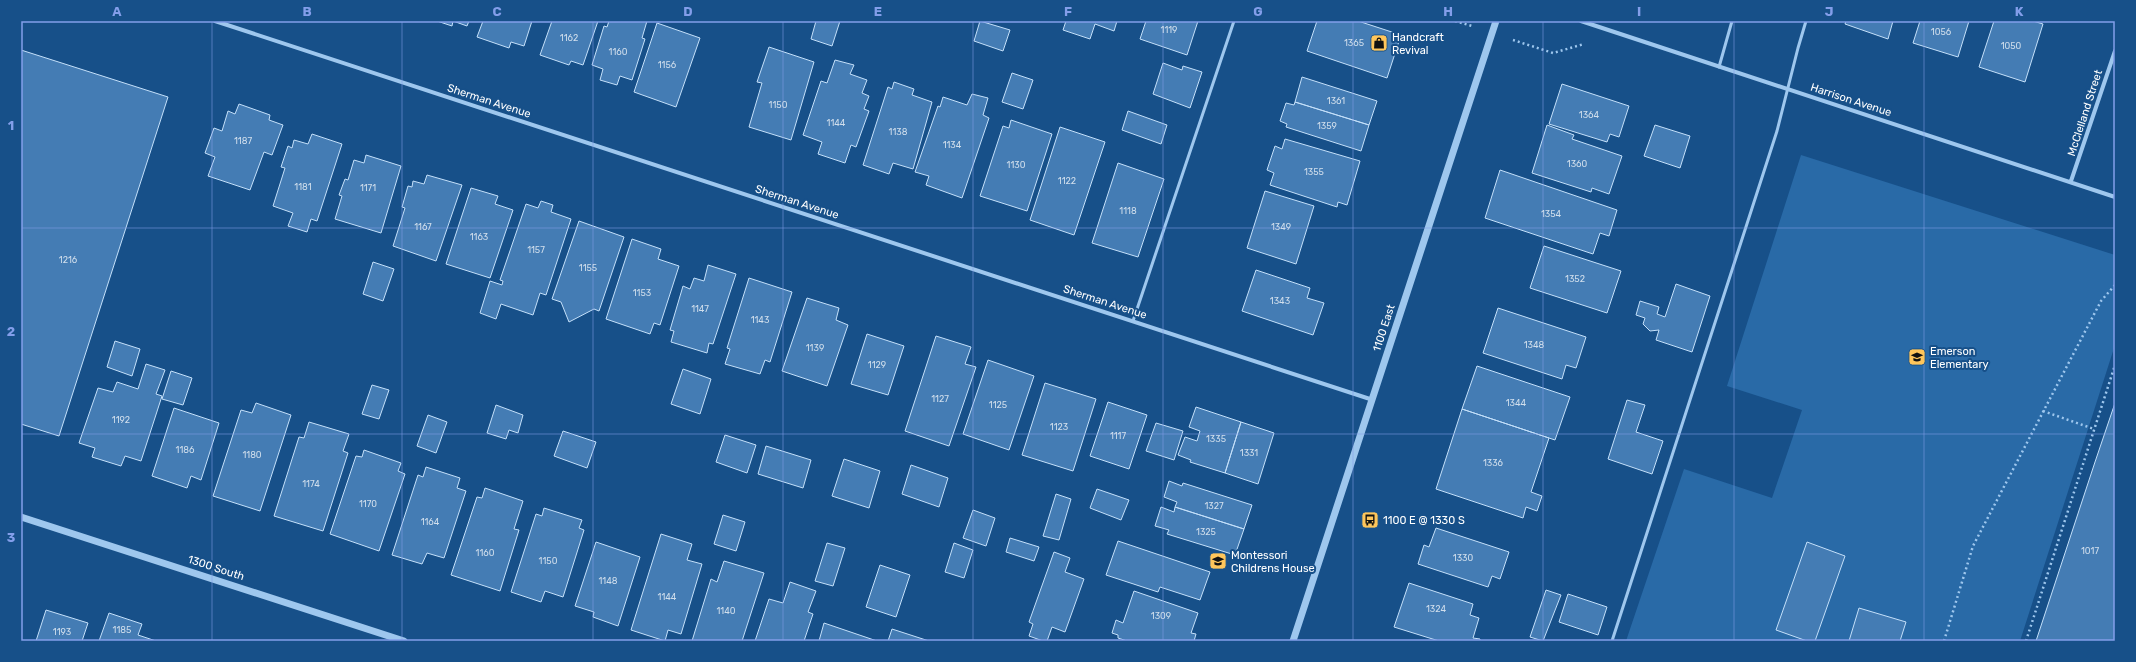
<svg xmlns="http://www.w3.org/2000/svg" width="2136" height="662" font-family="Rubik,sans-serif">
<rect width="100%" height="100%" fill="#175089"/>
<path fill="#296aa7" d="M1801,155L2115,255V345L2020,641H1626L1684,469L1772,498L1802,410L1727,386Z"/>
<path fill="#447cb4" stroke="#c4e0fa" d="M437,21H469L467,26L453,21L452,26Z
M483,21H532L524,46L511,42L509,48L477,37Z
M552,21H598L583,65L571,61L569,65L540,55Z
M609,21H647L642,38L645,39L632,80L620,76L617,85L600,80L603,69L592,65L604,26L607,27Z
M816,21H840L832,46L811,39Z
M980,21L1010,30L1003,51L974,41Z
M1066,21H1117L1114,31L1095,24L1090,39L1063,30Z
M1146,21H1198L1187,55L1140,39Z
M1317,21H1358L1401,35L1387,78L1307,51Z
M1846,21H1893L1888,39L1845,24Z
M1920,21H1969L1958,57L1913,43Z
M1994,21H2033L2043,24L2025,82L1979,67Z
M657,23L700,38L676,107L634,92Z
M769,47L814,62L791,140L749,127L762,83L757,82Z
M21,50L168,97L59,436L21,424Z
M835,60L854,65L850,74L867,80L862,93L869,96L864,109L869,111L856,147L851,145L845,163L818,154L822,142L803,135L821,81L827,83Z
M1163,63L1182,70L1183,66L1202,72L1190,108L1153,94Z
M1012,73L1033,80L1023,109L1002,102Z
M1302,77L1377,101L1369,125L1295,102Z
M894,82L914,89L912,95L932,102L913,169L893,163L889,174L863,165L888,87L892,89Z
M1562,84L1629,106L1619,137L1610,134L1607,142L1549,124Z
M972,94L988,98L983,115L989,118L962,198L926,185L929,176L915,172L938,106L940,107L943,97L967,105Z
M1295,102L1369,125L1361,151L1286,127L1287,124L1280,121L1286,103L1294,105Z
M239,104L270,115L269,120L283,125L272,155L264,152L250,190L208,176L215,157L205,153L214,128L222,131L228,111L235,114Z
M1128,111L1167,125L1161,144L1122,130Z
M1011,120L1052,134L1027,211L980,196L1003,126L1009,128Z
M1547,125L1574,135L1572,139L1622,156L1609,194L1592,188L1591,192L1532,173Z
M1655,125L1690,136L1680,168L1644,156Z
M1060,127L1105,142L1074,235L1030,220Z
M312,134L342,144L317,221L311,219L307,232L288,226L293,213L273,206L285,168L281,167L288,146L292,148L294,140L308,144Z
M1285,139L1360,161L1347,205L1338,202L1337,207L1270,185L1274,173L1267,170L1275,146L1282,149Z
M366,155L401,166L381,233L335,219L342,196L339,195L345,179L348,180L354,160L364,163Z
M1118,163L1164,179L1138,257L1092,243Z
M1500,170L1617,210L1609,236L1600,233L1593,254L1485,218Z
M427,175L462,185L436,261L393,246L405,208L402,207L408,186L412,187L413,181L424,184Z
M471,188L498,196L495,204L513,210L490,278L446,264Z
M1265,191L1314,206L1296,264L1247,248Z
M541,201L553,205L551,212L571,219L546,295L540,293L533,315L501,304L496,319L480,313L490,281L502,285L503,281L500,280L526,204L538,208Z
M579,221L624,237L599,311L594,309L569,322L561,302L552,299Z
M632,239L661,249L658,259L679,266L660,325L654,323L650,334L606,319Z
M1544,246L1621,271L1607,313L1530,288Z
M373,262L394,269L383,301L363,294Z
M708,265L736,274L713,344L709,343L707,353L671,342L674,331L670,330L683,286L690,289L694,278L704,281Z
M1256,270L1310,288L1307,298L1324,303L1313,335L1242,311Z
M749,278L792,292L770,362L765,360L760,374L725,364L730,349L727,348Z
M1676,284L1710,296L1692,352L1656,340L1659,330L1650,331L1643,324L1645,318L1636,315L1640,301L1659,307L1657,314L1665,317Z
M807,298L839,308L836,320L848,325L827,386L782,371Z
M1498,308L1586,337L1576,368L1566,365L1562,379L1483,353Z
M867,334L904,346L888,395L851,384Z
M936,336L971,347L965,364L976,367L949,446L905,431Z
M115,341L140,349L132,376L107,367Z
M988,360L1034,376L1009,450L963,434Z
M146,364L165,370L156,394L162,396L141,461L125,456L121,466L92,457L95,448L79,443L98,388L113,392L117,382L138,389Z
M1477,366L1570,397L1555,440L1462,409Z
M683,369L711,379L700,414L671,404Z
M171,371L192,378L183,405L162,399Z
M1045,383L1096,399L1073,471L1022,455Z
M372,385L389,390L379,419L362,414Z
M1627,400L1645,405L1636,432L1663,441L1652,474L1608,459Z
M1108,402L1147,415L1129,469L1090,456Z
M256,403L291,415L260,511L213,496L241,410L252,413Z
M2115,403V641H2036L2095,462Z
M496,405L523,415L518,433L509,430L506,439L487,433Z
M1196,407L1241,422L1225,473L1190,462L1191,460L1178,455L1185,437L1197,441L1200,431L1189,427Z
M174,408L219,423L201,480L191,476L187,488L152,476Z
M1462,409L1549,438L1531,492L1542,496L1537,511L1526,507L1523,518L1436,489Z
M428,415L447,422L436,453L417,446Z
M309,422L349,434L343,451L348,453L323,531L274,516L299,437L304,438Z
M1241,422L1274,433L1258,484L1225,473Z
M1156,423L1183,431L1174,460L1146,451Z
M563,431L596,442L587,468L554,456Z
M725,435L756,445L747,473L716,462Z
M766,446L811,460L803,488L758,474Z
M364,450L401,463L398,471L405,474L379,551L330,534L356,456L362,457Z
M844,459L880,471L869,508L832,496Z
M911,465L948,478L939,507L902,494Z
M426,467L460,478L457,488L466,491L444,558L427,553L422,564L392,555L418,475L423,477Z
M1169,481L1182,486L1183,483L1252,505L1244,529L1175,507L1177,502L1164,497Z
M485,488L523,501L514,529L519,530L500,591L451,575L477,497L482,498Z
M1097,489L1129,500L1121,520L1090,508Z
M1056,494L1071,499L1059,540L1043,536Z
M1161,507L1174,512L1175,507L1244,529L1235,555L1167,534L1169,530L1155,526Z
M544,508L582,520L579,528L584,530L563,597L545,591L541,602L511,592L536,514L542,516Z
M973,510L995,518L986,546L963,538Z
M723,515L745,522L736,551L714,544Z
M1436,528L1509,552L1500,579L1492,576L1488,587L1418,564L1424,545L1429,547Z
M661,534L692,544L687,560L702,564L681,634L668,630L665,641L631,630Z
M1010,538L1039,547L1034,561L1006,552Z
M1118,541L1210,572L1200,600L1160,587L1158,592L1106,575Z
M596,542L640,557L618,626L593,617L594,612L575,606Z
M1807,542L1845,556L1815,641H1807L1776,630Z
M827,543L845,548L833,586L815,581Z
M954,543L973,550L964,578L945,572Z
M1054,552L1070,558L1065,572L1084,579L1065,632L1052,627L1047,641H1043L1029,636L1033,624L1029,622Z
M724,561L764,573L742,641H692L711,579L717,582Z
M880,565L910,575L896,617L866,607Z
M790,582L816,591L808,612L813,614L804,641H755L769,599L783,603Z
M1409,583L1473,604L1470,615L1479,618L1473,638L1480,639V641H1439L1394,627Z
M1546,590L1561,595L1543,641L1530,637Z
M1134,591L1198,613L1191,633L1196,634L1194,641H1127L1118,638V635L1112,633L1116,620L1123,623Z
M1568,594L1607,607L1598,635L1559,622Z
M1859,608L1906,622L1900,641H1849Z
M46,610L88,623L82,641H36Z
M109,613L142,624L138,635L156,641H99Z
M824,623L877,641H819Z
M892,629L929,641H888Z"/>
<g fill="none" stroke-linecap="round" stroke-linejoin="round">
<path stroke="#9ec7ee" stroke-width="2.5" stroke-dasharray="2 3" stroke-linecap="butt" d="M1455,21L1472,26
M1513,40L1553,53L1584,44
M2043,411L2094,429
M1944,641L1973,546L2101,301L2115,285
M2026,641L2115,365"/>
<path stroke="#9ec7ee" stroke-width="3" d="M1719,67L1732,21
M1133,321L1234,21
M1612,641L1777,131L1798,48L1806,21"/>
<path stroke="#9ec7ee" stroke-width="4" d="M215,21L1373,400
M1581,21L2115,197
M2071,181L2115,51"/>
<path stroke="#9ec7ee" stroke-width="7" d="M21,517L404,641
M1293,641L1496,21"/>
</g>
<path fill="none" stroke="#839eea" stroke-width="1" stroke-opacity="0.55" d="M212,21V641M402,21V641M593,21V641M783,21V641M973,21V641M1163,21V641M1353,21V641M1543,21V641M1734,21V641M1924,21V641M21,228H2115M21,434H2115"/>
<defs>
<g id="shop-square" transform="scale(0.9)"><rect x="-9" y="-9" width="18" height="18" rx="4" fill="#ffc65b" stroke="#175089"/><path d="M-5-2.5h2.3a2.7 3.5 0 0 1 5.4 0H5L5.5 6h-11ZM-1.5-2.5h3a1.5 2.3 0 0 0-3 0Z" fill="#111"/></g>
<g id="school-square" transform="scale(0.9)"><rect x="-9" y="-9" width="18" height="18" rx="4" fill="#ffc65b" stroke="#175089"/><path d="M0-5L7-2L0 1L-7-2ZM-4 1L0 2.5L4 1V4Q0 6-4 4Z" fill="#111"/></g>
<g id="bus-square" transform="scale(0.9)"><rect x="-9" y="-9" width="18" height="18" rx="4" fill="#ffc65b" stroke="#175089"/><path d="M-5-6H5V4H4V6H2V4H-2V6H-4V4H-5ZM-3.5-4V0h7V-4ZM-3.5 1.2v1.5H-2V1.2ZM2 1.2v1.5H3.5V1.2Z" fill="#111"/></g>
</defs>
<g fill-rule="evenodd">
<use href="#shop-square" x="1379" y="43"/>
<use href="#school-square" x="1917" y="357"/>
<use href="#bus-square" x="1370" y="520"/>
<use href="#school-square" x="1218" y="561"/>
</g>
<g text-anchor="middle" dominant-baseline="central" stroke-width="4" stroke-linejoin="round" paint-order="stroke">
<g font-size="9" fill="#d0deec">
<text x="1169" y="30">1119</text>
<text x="1941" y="32">1056</text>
<text x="569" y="38">1162</text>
<text x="1354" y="43">1365</text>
<text x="2011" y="46">1050</text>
<text x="618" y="52">1160</text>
<text x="667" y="65">1156</text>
<text x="1336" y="101">1361</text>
<text x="778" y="105">1150</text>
<text x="1589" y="115">1364</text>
<text x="836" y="123">1144</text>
<text x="1327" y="126">1359</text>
<text x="898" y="132">1138</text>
<text x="243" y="141">1187</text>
<text x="952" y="145">1134</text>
<text x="1577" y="164">1360</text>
<text x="1016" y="165">1130</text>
<text x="1314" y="172">1355</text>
<text x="1067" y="181">1122</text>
<text x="303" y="187">1181</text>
<text x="368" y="188">1171</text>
<text x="1128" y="211">1118</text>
<text x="1551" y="214">1354</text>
<text x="423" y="227">1167</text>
<text x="1281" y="227">1349</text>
<text x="479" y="237">1163</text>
<text x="536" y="250">1157</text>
<text x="68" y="260">1216</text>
<text x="588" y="268">1155</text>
<text x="1575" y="279">1352</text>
<text x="642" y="293">1153</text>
<text x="1280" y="301">1343</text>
<text x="700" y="309">1147</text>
<text x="760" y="320">1143</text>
<text x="1534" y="345">1348</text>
<text x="815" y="348">1139</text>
<text x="877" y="365">1129</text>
<text x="940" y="399">1127</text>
<text x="1516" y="403">1344</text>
<text x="998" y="405">1125</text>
<text x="121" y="420">1192</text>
<text x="1059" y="427">1123</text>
<text x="1118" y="436">1117</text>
<text x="1216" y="439">1335</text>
<text x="185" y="450">1186</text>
<text x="1249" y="453">1331</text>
<text x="252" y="455">1180</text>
<text x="1493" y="463">1336</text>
<text x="311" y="484">1174</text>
<text x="368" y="504">1170</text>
<text x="1214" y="506">1327</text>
<text x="430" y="522">1164</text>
<text x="1206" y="532">1325</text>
<text x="2090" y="551">1017</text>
<text x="485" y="553">1160</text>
<text x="1463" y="558">1330</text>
<text x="548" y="561">1150</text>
<text x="608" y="581">1148</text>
<text x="667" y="597">1144</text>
<text x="1436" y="609">1324</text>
<text x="726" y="611">1140</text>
<text x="1161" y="616">1309</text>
<text x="122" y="630">1185</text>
<text x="62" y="632">1193</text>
</g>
<g font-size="11" fill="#fff" stroke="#175089" text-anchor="start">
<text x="1392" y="37">Handcraft<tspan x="1392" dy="13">Revival</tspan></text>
<text x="1930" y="351">Emerson<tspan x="1930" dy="13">Elementary</tspan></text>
<text x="1383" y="520">1100 E @ 1330 S</text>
<text x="1231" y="555">Montessori<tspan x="1231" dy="13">Childrens House</tspan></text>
</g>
<g font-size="11" fill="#fff" stroke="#175089">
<text transform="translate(1851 100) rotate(18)">Harrison Avenue</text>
<text transform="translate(489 101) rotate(18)">Sherman Avenue</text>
<text transform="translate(2085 113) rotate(-72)">McClelland Street</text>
<text transform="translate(797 202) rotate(18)">Sherman Avenue</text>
<text transform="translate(1105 302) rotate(18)">Sherman Avenue</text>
<text transform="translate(1384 328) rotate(-72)">1100 East</text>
<text transform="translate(216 568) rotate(18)">1300 South</text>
</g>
</g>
<rect width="2136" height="662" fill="none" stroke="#175089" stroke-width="44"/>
<rect x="22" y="22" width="2092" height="618" fill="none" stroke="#839eea" stroke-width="1.5"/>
<g font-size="13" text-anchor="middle" font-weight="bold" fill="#839eea">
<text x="117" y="16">A</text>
<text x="307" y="16">B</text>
<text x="497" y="16">C</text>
<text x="688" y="16">D</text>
<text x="878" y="16">E</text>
<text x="1068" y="16">F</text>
<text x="1258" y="16">G</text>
<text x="1448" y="16">H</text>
<text x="1639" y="16">I</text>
<text x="1829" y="16">J</text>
<text x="2019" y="16">K</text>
<text x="11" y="130">1</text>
<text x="11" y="336">2</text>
<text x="11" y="542">3</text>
</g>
</svg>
